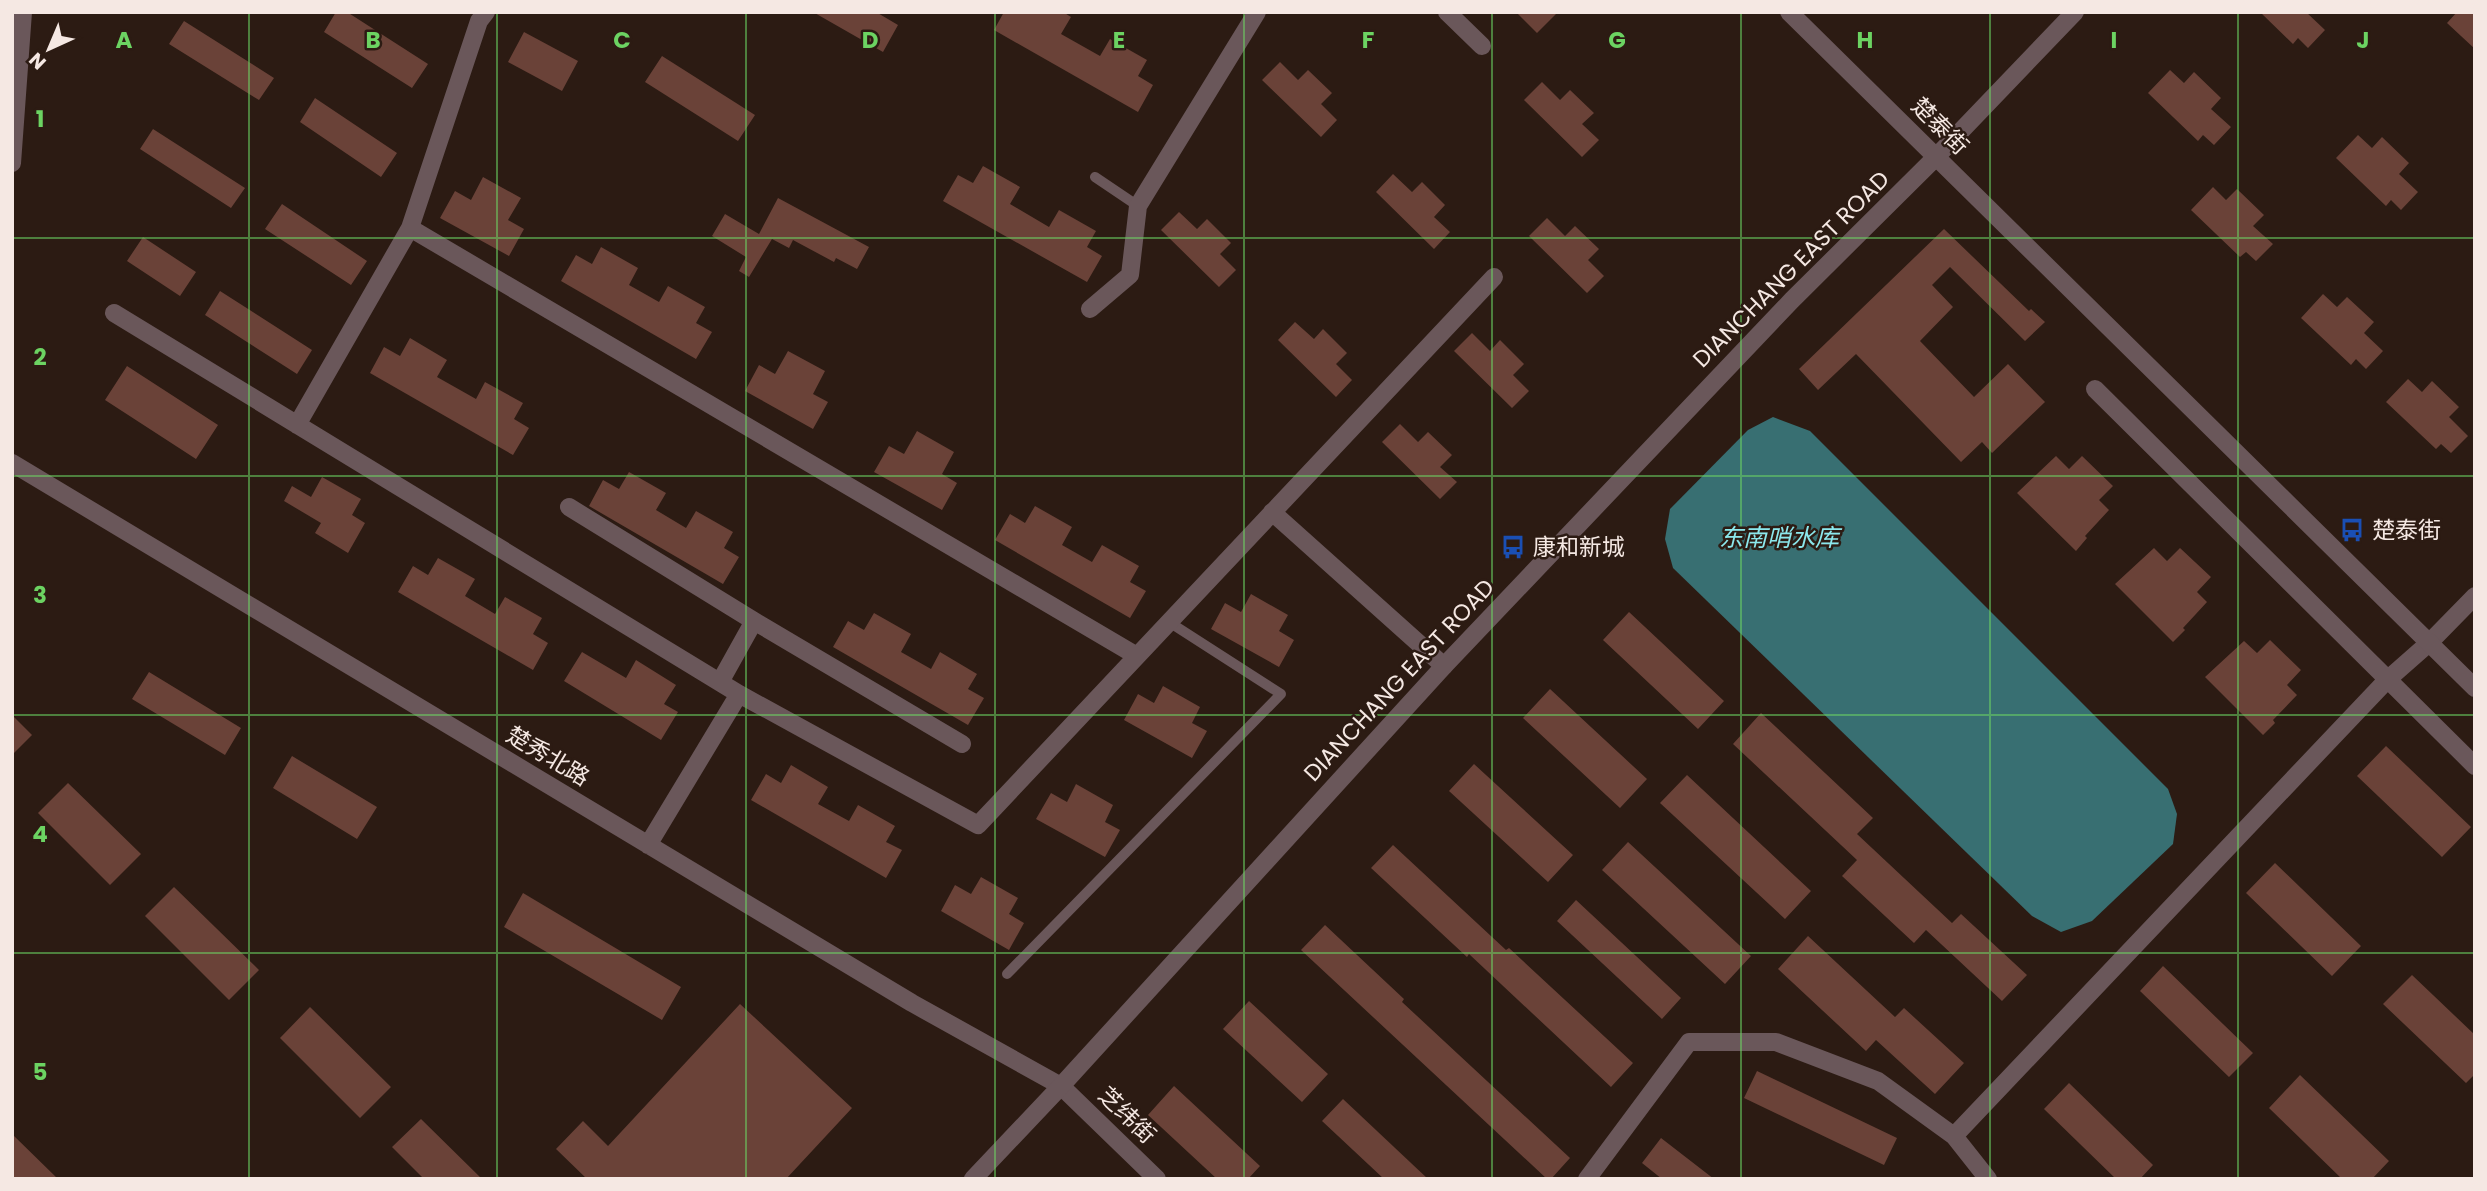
<svg xmlns="http://www.w3.org/2000/svg" width="2487" height="1191" font-family="Poppins,'Noto Sans SC',sans-serif">
<rect width="100%" height="100%" fill="#2c1b13"/>
<path fill="#386f72" d="M1773,417L1810,431L2168,789L2177,814L2173,844L2092,921L2061,932L2032,916L1673,568L1665,539L1670,509L1748,430Z"/>
<path fill="#6a4238" d="M336,12H347L428,64L412,88L324,32Z
M813,12H876L898,25L883,52Z
M1004,12H1063L1071,17L1061,34L1100,56L1110,39L1147,60L1138,76L1153,85L1138,112L994,30Z
M1516,12H1558L1537,33Z
M2260,12H2306L2325,30L2308,48L2298,38L2293,44Z
M2457,12H2475V49L2447,23Z
M184,21L274,78L259,100L169,44Z
M524,32L578,61L562,91L508,62Z
M662,56L755,115L738,141L645,82Z
M1280,62L1298,80L1308,70L1332,93L1321,104L1337,120L1321,137L1262,80Z
M2170,70L2184,83L2194,72L2221,98L2211,109L2231,127L2214,145L2203,135L2198,141L2148,93Z
M1542,82L1560,100L1570,90L1594,113L1582,124L1599,140L1582,157L1524,100Z
M315,98L397,153L381,177L300,122Z
M153,129L245,188L231,208L140,149Z
M2358,135L2372,148L2382,137L2409,163L2399,174L2418,192L2401,210L2391,200L2386,206L2336,158Z
M983,166L1020,187L1010,204L1049,227L1059,210L1096,231L1087,247L1102,256L1087,282L943,201L958,175L973,183Z
M1393,174L1412,192L1422,182L1445,205L1434,217L1450,232L1434,249L1376,192Z
M483,177L521,198L508,220L524,229L509,256L440,218L455,191L471,200Z
M2213,187L2226,200L2237,189L2264,215L2253,226L2273,244L2256,261L2246,252L2240,257L2191,210Z
M778,198L869,247L857,269L836,258L834,262L793,240L789,248L772,239L749,277L739,271L746,257L712,236L725,214L759,234Z
M282,204L367,261L351,285L265,229Z
M1179,212L1197,229L1207,219L1231,243L1220,254L1236,270L1219,287L1161,230Z
M1547,218L1565,236L1575,226L1599,249L1588,260L1604,276L1587,293L1529,236Z
M1944,229L2029,311L2031,309L2045,322L2025,341L1950,267L1932,285L1953,307L1920,341L1974,397L2008,364L2045,402L1992,453L1982,442L1961,462L1856,354L1818,390L1799,369Z
M143,237L196,272L180,296L127,261Z
M601,247L638,268L629,285L659,302L668,286L705,307L696,323L712,332L696,359L561,281L576,255L592,264Z
M220,291L312,350L297,374L205,315Z
M2323,294L2337,307L2347,297L2374,322L2364,333L2383,351L2366,369L2356,359L2351,365L2301,318Z
M1295,322L1314,339L1323,329L1347,353L1336,364L1352,380L1336,397L1278,340Z
M1472,333L1490,351L1500,340L1524,364L1513,375L1529,391L1512,408L1454,351Z
M410,338L447,360L437,377L476,399L485,382L523,403L514,419L529,428L513,455L370,373L384,347L400,356Z
M788,351L825,371L813,394L828,402L813,429L745,391L759,365L775,374Z
M127,366L218,425L196,459L105,400Z
M2408,379L2422,392L2432,381L2459,407L2449,417L2468,436L2451,453L2441,444L2436,449L2386,402Z
M1400,424L1418,442L1428,432L1452,455L1440,467L1457,482L1440,499L1382,442Z
M917,431L954,452L942,474L957,483L942,510L874,472L889,446L904,454Z
M2056,456L2069,469L2082,456L2113,486L2099,500L2109,510L2085,536L2087,538L2076,551L2017,493Z
M629,472L666,493L656,510L686,528L696,511L733,532L724,548L739,557L723,584L589,506L603,480L619,489Z
M322,477L361,499L352,515L365,523L348,553L315,533L321,523L284,501L292,486L311,497Z
M1035,506L1072,527L1062,545L1092,562L1102,545L1139,566L1130,582L1146,591L1130,618L995,540L1010,514L1025,523Z
M2154,548L2167,561L2180,548L2211,577L2197,592L2207,602L2183,628L2185,630L2173,642L2115,584Z
M438,558L475,579L465,596L495,614L505,597L542,618L533,634L548,643L533,670L398,592L413,566L428,575Z
M1251,594L1288,615L1279,631L1294,640L1279,667L1211,629L1225,603L1241,612Z
M1629,612L1724,701L1698,729L1603,640Z
M874,613L911,634L901,652L931,669L940,652L977,674L968,689L984,698L968,725L833,647L848,621L864,630Z
M2270,640L2301,670L2287,685L2297,695L2273,720L2275,723L2263,735L2205,677L2244,641L2257,653Z
M582,652L626,678L636,660L676,685L664,704L678,712L661,740L564,681Z
M149,672L241,728L225,755L132,699Z
M1163,686L1200,707L1192,723L1207,731L1192,758L1124,720L1138,694L1154,703Z
M1550,689L1647,779L1620,808L1523,718Z
M1761,713L1873,818L1857,834L1952,923L1961,914L2027,975L2002,1001L1926,930L1914,943L1842,876L1857,860L1733,744Z
M12,715L32,735L12,755Z
M2386,746L2471,827L2442,857L2357,776Z
M292,756L377,807L357,839L273,788Z
M1474,764L1573,855L1548,882L1449,791Z
M791,765L828,787L818,804L849,821L858,805L895,826L886,842L902,850L886,878L751,800L766,774L781,783Z
M1687,775L1811,891L1785,919L1660,803Z
M68,783L141,854L110,885L38,813Z
M1076,784L1113,805L1105,822L1120,830L1105,857L1036,819L1051,793L1067,802Z
M1628,842L1751,956L1725,984L1602,870Z
M1393,845L1506,950L1509,948L1633,1063L1611,1087L1469,954L1467,957L1371,868Z
M2275,863L2361,946L2332,976L2246,893Z
M981,877L1018,898L1009,914L1024,923L1009,950L941,911L955,885L971,894Z
M174,887L259,970L229,1000L145,916Z
M523,893L681,987L662,1020L504,927Z
M1576,900L1681,998L1662,1019L1557,921Z
M1325,925L1404,999L1402,1002L1570,1158L1551,1179H1547L1301,950Z
M1808,936L1895,1017L1904,1008L1964,1063L1935,1094L1876,1040L1866,1051L1778,969Z
M2163,966L2253,1053L2229,1077L2140,991Z
M2412,975L2475,1035V1074L2466,1083L2383,1004Z
M1249,1001L1328,1074L1302,1102L1223,1029Z
M740,1004L852,1108L786,1179H587L556,1149L583,1121L608,1146Z
M310,1007L391,1087L360,1118L280,1038Z
M1757,1071L1897,1138L1884,1165L1744,1098Z
M2300,1075L2389,1161L2372,1179H2342L2269,1108Z
M2069,1083L2153,1165L2140,1179H2116L2044,1109Z
M1174,1086L1260,1166L1248,1179H1217L1148,1115Z
M1343,1099L1428,1179H1384L1322,1121Z
M421,1119L482,1179H424L392,1147Z
M12,1134L58,1179H12Z
M1661,1138L1714,1179H1662L1642,1163Z"/>
<g fill="none" stroke-linecap="round" stroke-linejoin="round">
<path stroke="#6a575a" stroke-width="10" d="M1095,177L1138,206
M1007,974L1281,694L1169,622"/>
<path stroke="#6a575a" stroke-width="18" d="M1447,12L1482,46
M410,228L1137,656
M1090,309L1130,275L1138,206L1257,12
M114,313L739,694L978,825L1494,277
M2095,389L2475,766
M297,425L410,228L479,21L486,12
M12,463L912,1003L1061,1086L1157,1179
M569,507L754,621L962,744
M1272,512L1444,666
M720,682L754,621
M648,845L739,694
M1954,1136L2387,680L2429,643L2475,596
M1587,1179L1689,1042H1776L1878,1081L1954,1136L1988,1179"/>
<path stroke="#6a575a" stroke-width="18" d="M1789,12L2475,688
M12,163L23,12
M973,1179L1061,1086L1444,666L1792,300L1936,157L2075,12"/>
</g>
<path fill="none" stroke="#6cd362" stroke-width="2" stroke-opacity="0.55" d="M249,12V1179M497,12V1179M746,12V1179M995,12V1179M1244,12V1179M1492,12V1179M1741,12V1179M1990,12V1179M2238,12V1179M12,238H2475M12,476H2475M12,715H2475M12,953H2475"/>
<defs>
<g id="bus-bare" transform="scale(1.89)"><path d="M-5-6H5V4H4V6H2V4H-2V6H-4V4H-5ZM-3.5-4V0h7V-4ZM-3.5 1.2v1.5H-2V1.2ZM2 1.2v1.5H3.5V1.2Z" fill="#1a4fb4" stroke="#2c1b13" stroke-width="2.5" paint-order="stroke"/></g>
</defs>
<g fill-rule="evenodd">
<use href="#bus-bare" x="2352" y="530"/>
<use href="#bus-bare" x="1513" y="547"/>
</g>
<g text-anchor="middle" dominant-baseline="central" stroke-width="5" stroke-linejoin="round" paint-order="stroke">
<g font-size="23" fill="#f5e8e3" stroke="#2c1b13">
<text transform="translate(1940 126) rotate(45)">楚泰街</text>
<text transform="translate(1791 269) rotate(-45)">DIANCHANG EAST ROAD</text>
<text transform="translate(1399 680) rotate(-47)">DIANCHANG EAST ROAD</text>
<text transform="translate(548 756) rotate(31)">楚秀北路</text>
<text transform="translate(1127 1115) rotate(44)">芝纬街</text>
</g>
<g font-size="23" fill="#f5e8e3" stroke="#2c1b13" text-anchor="start">
<text x="2372" y="530">楚泰街</text>
<text x="1533" y="547">康和新城</text>
</g>
<g font-size="24" font-style="italic" fill="#8ce8ed" stroke="#2c1b13">
<text x="1779" y="537">东南哨水库</text>
</g>
</g>
<g font-size="23" text-anchor="middle" font-weight="bold" fill="#6cd362" stroke="#2c1b13" stroke-width="5" stroke-linejoin="round" paint-order="stroke">
<text x="124" y="48">A</text>
<text x="373" y="48">B</text>
<text x="622" y="48">C</text>
<text x="870" y="48">D</text>
<text x="1119" y="48">E</text>
<text x="1368" y="48">F</text>
<text x="1617" y="48">G</text>
<text x="1865" y="48">H</text>
<text x="2114" y="48">I</text>
<text x="2363" y="48">J</text>
<text x="40" y="127">1</text>
<text x="40" y="365">2</text>
<text x="40" y="603">3</text>
<text x="40" y="842">4</text>
<text x="40" y="1080">5</text>
</g>
<rect width="2487" height="1191" fill="none" stroke="#f5e8e3" stroke-width="28"/>
<g transform="translate(49 49) rotate(224)" stroke="#2c1b13" stroke-width="5" paint-order="stroke">
<path d="M0-5L12 26L0 18L-12 26Z" fill="#f5e8e3"/>
<text y="-10" font-size="19" font-weight="bold" text-anchor="middle" fill="#f5e8e3">N</text>
</g>
</svg>
